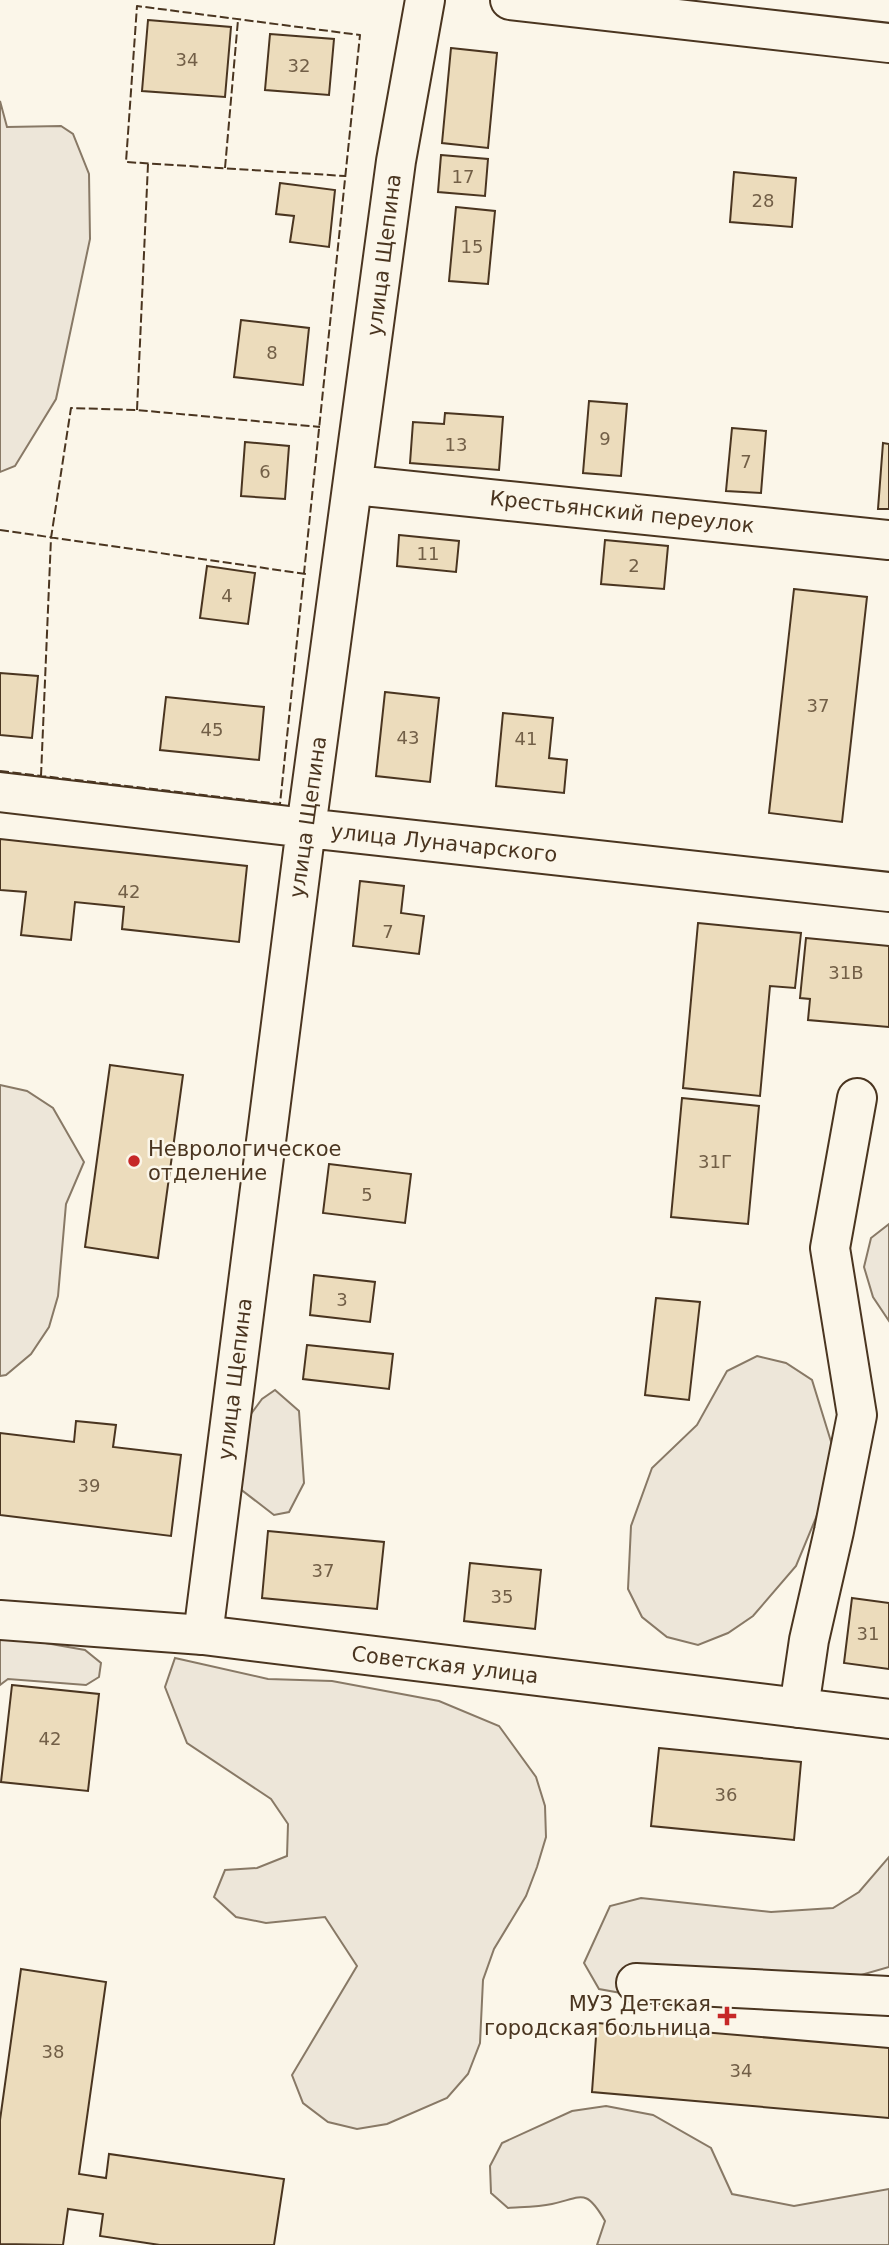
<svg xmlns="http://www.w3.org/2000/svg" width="889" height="2245" font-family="'DejaVu Sans',sans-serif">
<rect width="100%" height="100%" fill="#fbf6e9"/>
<path fill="#ede6d9" stroke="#887966" stroke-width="2" d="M0,101L7,127L61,126L73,134L89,174L90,239L56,399L15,466L0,472Z
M0,1085L27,1091L53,1108L84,1162L66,1204L58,1296L49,1327L31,1354L6,1375L0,1376Z
M889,1224V1321L873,1297L864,1267L871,1238Z
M757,1356L786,1363L812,1380L833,1448L820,1508L796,1566L753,1616L728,1633L698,1645L667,1637L642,1617L628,1589L631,1526L652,1468L697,1425L727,1371Z
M275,1390L299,1411L304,1483L289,1512L274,1515L239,1488L248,1418L262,1399Z
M0,1635L85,1650L101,1663L99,1677L86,1685L8,1679L0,1685Z
M175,1658L268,1679L332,1681L439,1701L499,1726L536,1777L545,1806L546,1837L537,1867L526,1896L494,1949L483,1980L480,2043L468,2074L447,2098L387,2124L357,2129L328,2122L303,2103L292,2075L357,1966L325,1917L266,1923L236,1917L214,1897L225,1870L257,1868L287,1856L288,1824L271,1799L187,1743L165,1687Z
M889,1857V1967L788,1996L693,2006L599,1989L584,1963L610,1906L641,1898L771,1912L833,1908L859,1892Z
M606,2106L653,2115L711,2148L732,2194L794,2206L889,2189V2245H597L605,2221C586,2188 583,2197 552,2204C538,2207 522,2207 508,2208L491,2193L490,2166L502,2143L572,2111Z"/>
<path fill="#ecdcbc" stroke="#4a3520" stroke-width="2" d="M148,20L231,27L225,97L142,91Z
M270,34L334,39L329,95L265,90Z
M451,48L497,53L488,148L442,143Z
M441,155L488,159L485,196L438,192Z
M734,172L796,178L792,227L730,222Z
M280,183L335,190L329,247L290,242L294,216L276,214Z
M456,207L495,211L488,284L449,281Z
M241,320L309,328L303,385L234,377Z
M589,401L627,404L621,476L583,473Z
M445,413L503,417L499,470L410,463L413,422L444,424Z
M732,428L766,431L761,493L726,491Z
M245,442L289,446L285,499L241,496Z
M883,443L889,444V509H878Z
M399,535L459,541L456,572L397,566Z
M605,540L668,546L664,589L601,584Z
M207,566L255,573L248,624L200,618Z
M794,589L867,597L842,822L769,813Z
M0,673L38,676L32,738L0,735Z
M385,692L439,698L430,782L376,776Z
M166,697L264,707L259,760L160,750Z
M503,713L553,718L549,758L567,760L564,793L496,786Z
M0,839L247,866L239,942L122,929L124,907L75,902L71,940L21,935L26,892L0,890Z
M360,881L404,886L401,913L424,916L419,954L353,946Z
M698,923L801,933L795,988L770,986L760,1096L683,1088Z
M806,938L889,946V1027L808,1020L810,999L800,998Z
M110,1065L183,1075L158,1258L85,1247Z
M682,1098L759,1106L748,1224L671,1217Z
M329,1164L411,1174L405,1223L323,1213Z
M314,1275L375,1282L370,1322L310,1315Z
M656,1298L700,1302L689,1400L645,1395Z
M307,1345L393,1354L389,1389L303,1379Z
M76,1421L116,1425L113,1447L181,1455L171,1536L0,1515V1433L74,1442Z
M268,1531L384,1542L377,1609L262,1598Z
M470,1563L541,1570L535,1629L464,1621Z
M852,1598L889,1603V1669L844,1663Z
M12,1685L99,1694L88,1791L1,1782Z
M659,1748L801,1762L794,1840L651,1826Z
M21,1969L106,1982L79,2174L106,2178L109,2154L284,2179L274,2245H160L100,2236L103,2214L68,2209L63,2245L0,2244V2120Z
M597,2023L889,2048V2118L592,2092Z"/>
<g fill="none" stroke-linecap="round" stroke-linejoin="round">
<g stroke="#4a3520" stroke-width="42">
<path id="minor" d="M510,0L889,43
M354,485L889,540
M0,792L306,828L889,892
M203,1635L306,828L396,161L425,0
M799,1708L809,1640L834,1531L857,1415L830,1248L857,1098
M636,1983L889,1996"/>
</g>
<g stroke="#4a3520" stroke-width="42">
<path id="major" d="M0,1620L203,1635L889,1719"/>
</g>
<use href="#minor" stroke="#fbf6e9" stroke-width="38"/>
<use href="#major" stroke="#fbf6e9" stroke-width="38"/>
<path stroke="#4a3520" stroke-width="2" stroke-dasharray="9 3.5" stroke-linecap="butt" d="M225,168L238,20
M137,410L148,164
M0,530L306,574
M0,771L280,804L360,35L137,6L126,162L345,176
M41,776L51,538L71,408L137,410L320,427"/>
</g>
<g fill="#c62828" stroke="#fbf6e9" stroke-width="2.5">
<circle cx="134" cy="1161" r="7"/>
<path d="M723.5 2005.5h7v7h7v7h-7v7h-7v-7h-7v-7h7z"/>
</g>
<g text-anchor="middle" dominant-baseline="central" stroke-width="5" stroke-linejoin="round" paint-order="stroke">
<g font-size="18" fill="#725f47">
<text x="187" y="59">34</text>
<text x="299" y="65">32</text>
<text x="463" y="176">17</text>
<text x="763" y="200">28</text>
<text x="472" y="246">15</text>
<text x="272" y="352">8</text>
<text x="605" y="438">9</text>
<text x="456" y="444">13</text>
<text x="746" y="461">7</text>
<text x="265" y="471">6</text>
<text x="428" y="553">11</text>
<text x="634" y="565">2</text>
<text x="227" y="595">4</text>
<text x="818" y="705">37</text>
<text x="212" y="729">45</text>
<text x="408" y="737">43</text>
<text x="526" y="738">41</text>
<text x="129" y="891">42</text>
<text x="388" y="931">7</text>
<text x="846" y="972">31В</text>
<text x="715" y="1161">31Г</text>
<text x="367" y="1194">5</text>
<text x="342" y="1299">3</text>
<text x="89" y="1485">39</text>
<text x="323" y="1570">37</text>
<text x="502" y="1596">35</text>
<text x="868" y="1633">31</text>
<text x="50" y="1738">42</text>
<text x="726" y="1794">36</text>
<text x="53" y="2051">38</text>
<text x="741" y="2070">34</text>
</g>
<g font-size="21" fill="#4a3520" stroke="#fbf6e9">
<text transform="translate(384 255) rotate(-83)">улица Щепина</text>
<text transform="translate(622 512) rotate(6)">Крестьянский переулок</text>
<text transform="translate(308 817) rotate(-82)">улица Щепина</text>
<text transform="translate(444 843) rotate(6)">улица Луначарского</text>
<text transform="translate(235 1379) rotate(-83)">улица Щепина</text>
<text transform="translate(445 1665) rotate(7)">Советская улица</text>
</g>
<g font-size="21" fill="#4a3520" stroke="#fbf6e9" text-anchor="start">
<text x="148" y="1149">Неврологическое<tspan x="148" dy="24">отделение</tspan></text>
<text x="711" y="2004" text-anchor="end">МУЗ Детская<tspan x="711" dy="24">городская больница</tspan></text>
</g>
</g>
</svg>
